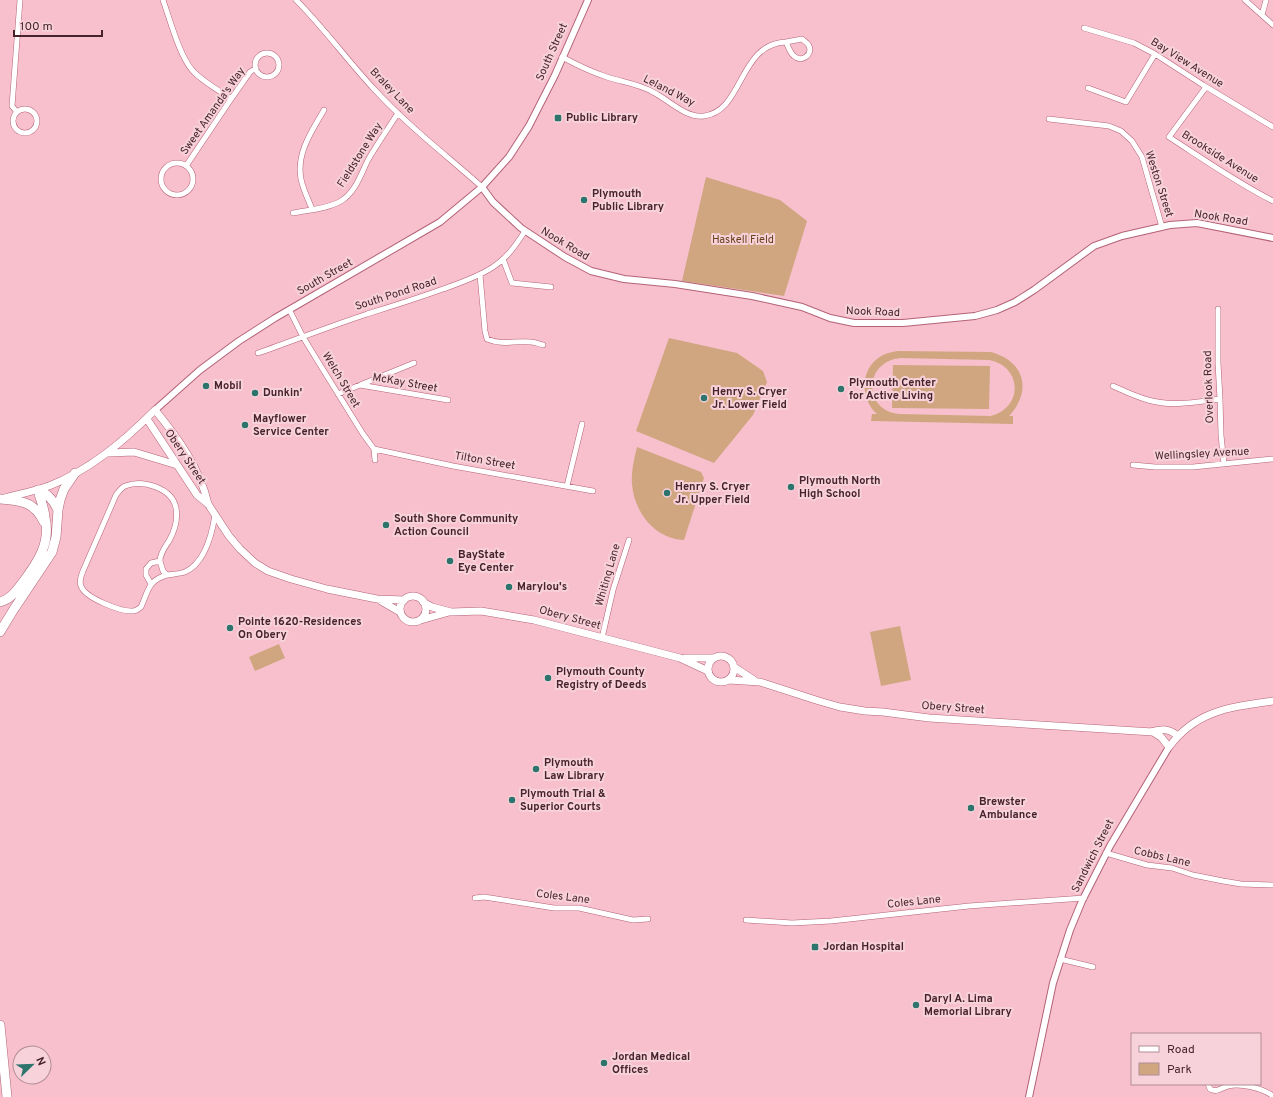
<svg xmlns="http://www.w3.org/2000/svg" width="1273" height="1097" font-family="Overpass,sans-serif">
<rect width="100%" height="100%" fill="#f7c0cc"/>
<path fill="#d0a680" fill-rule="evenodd" d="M706,177L780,200L807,221L784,296L682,281Z
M669,338L737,353L763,371L767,382L753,415L714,463L636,431Z
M898,351L991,352C1024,361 1033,390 1009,416H1013V424L871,421L872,414H877C861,400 860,372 877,359C883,354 890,352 898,351ZM901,358L989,360C1022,366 1024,407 991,416L899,414C862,410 864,361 901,358Z
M893,365L990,366L989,409L892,408Z
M637,447L701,472L704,478L684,540C655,539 634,512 632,484C631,472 634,459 637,447Z
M900,626L911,680L881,686L870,632Z
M279,644L285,658L255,671L249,657Z"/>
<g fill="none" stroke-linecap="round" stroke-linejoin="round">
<g stroke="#b46277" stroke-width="6">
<path id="minor" d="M163,0C170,20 180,57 193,71C203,82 219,90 231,99
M296,0C324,28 347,60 374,89C407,125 446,155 482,187
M1245,0L1273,25
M1262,15L1266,0
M1084,28L1134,43L1155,54L1203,85L1273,127
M255 65a12 12 0 1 1 24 0a12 12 0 1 1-24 0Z
M562,57C577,65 591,72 607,77C622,82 639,84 653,92C669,100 685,118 704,116C744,111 738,44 786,42C788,46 790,53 794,56C801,63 813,55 809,46C808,43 804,41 802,39L786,42
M1206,87L1169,137C1203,159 1237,183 1273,201
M1088,88L1126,102L1155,54
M13 121a12 12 0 1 1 24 0a12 12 0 1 1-24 0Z
M17,112L12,106L20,0
M1049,119L1109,126L1121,131L1132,141L1142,157L1162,227
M161 179a16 16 0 1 1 32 0a16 16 0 1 1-32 0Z
M186,166L231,99L250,72L256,68
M312,209C308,199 303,189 301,179C296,153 312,131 324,110
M293,213C308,210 327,209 341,201C355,193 361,174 368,160C377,144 388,129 398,113
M503,259L512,283L551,287
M480,275L485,331L487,339C504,346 514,340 531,342C535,342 539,344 543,345
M1218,309V363L1220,399L1221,435L1224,464
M290,311L303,337L322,368L363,434L374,449L375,460
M258,353C295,340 331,326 367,314C393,306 418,298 443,289C460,283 478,277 493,267C507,258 516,245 525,231
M360,385L448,400
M1113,386C1124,391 1136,397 1148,400C1172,407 1196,402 1220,399
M338,394L414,363
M374,449L453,466L593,491
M1133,465L1155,467H1193L1273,459
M567,486L582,424
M167,575C173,574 179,574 185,572C205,563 212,534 215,515
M151,584L146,575V569L151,563L160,561C160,553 165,547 169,541C174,532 178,519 176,508C172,488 143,479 125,486C121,488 119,491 116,495L83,571C81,576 79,582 81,586C85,598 121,612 133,611C136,611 138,609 141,607C148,592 148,580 167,575L163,571L160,561
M602,638L613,590L629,540
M1106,853L1147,865L1172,868L1193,875L1223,881L1241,884L1273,885
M475,898L484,897L554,908H579L633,920L648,919
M746,920L792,923L831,921L969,906L1084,898
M1060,959L1093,967
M1208,1084L1210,1089C1217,1093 1221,1088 1228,1086C1241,1083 1262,1088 1273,1096"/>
</g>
<g stroke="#b46277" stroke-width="8">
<path id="tertiary" d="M482,187L493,202L521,228L565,257L591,271L624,279L675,284L752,296L802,307L830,318L854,323H903L975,316L997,310L1015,302L1034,290L1094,246L1122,236L1170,225L1197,223L1273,238
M155,410L200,370L239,341L275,318L440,222L482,187L509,157L529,126L555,75L588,0
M1029,1097L1053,983L1070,930L1082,901L1110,846L1169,747"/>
</g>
<g stroke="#b46277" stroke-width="8">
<path id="secondary" d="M147,419L197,495L208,504L229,536L240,549L255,563L268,571L291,579L327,589L377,599L404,600
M109,453L134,452L177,465
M5,498C20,494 35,491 49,486C90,470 124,441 155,410C178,438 200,468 208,504
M400 609a13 13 0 1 1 26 0a13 13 0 1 1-26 0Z
M381,601L400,612
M423,602L432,607L451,612L481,611L534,620L680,658L708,671
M421,620L449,612
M708 669a13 13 0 1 1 26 0a13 13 0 1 1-26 0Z
M685,658H713
M734,667L754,680
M729,680L760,682L819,701L840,707L865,711L883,712L929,718L1153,732L1161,737L1169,747C1196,710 1231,707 1273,701
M1151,732C1163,729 1168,728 1178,736"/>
</g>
<g stroke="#b46277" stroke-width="10">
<path id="motorway" d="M38,490C48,494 53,500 58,510
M0,499C21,501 34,501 44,522
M0,602C11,599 16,591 23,582C38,562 51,543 45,517C44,507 40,499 38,490
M0,632L14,609L52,552L56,537L58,510L60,500L64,489L75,473
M0,1025L7,1097"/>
</g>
<use href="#minor" stroke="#fff" stroke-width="5"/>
<use href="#tertiary" stroke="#fff" stroke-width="6"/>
<use href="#secondary" stroke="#fff" stroke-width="7"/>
<use href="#motorway" stroke="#fff" stroke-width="9"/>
</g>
<g fill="#2d746c" stroke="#f8d2da" stroke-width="1.5">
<rect x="554" y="114" width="8" height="8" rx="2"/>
<circle cx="584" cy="200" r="4"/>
<circle cx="206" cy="386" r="4"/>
<circle cx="841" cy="389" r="4"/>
<circle cx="255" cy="393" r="4"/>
<circle cx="704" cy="398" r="4"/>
<circle cx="245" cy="425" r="4"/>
<circle cx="791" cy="487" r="4"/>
<circle cx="667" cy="493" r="4"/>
<circle cx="386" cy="525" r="4"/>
<circle cx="450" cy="561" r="4"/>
<circle cx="509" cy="587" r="4"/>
<circle cx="230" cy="628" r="4"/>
<circle cx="548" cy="678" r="4"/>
<circle cx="536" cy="769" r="4"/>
<circle cx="512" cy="800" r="4"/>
<circle cx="971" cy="808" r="4"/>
<rect x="811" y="943" width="8" height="8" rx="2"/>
<circle cx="916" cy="1005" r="4"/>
<circle cx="604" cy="1063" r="4"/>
</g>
<g text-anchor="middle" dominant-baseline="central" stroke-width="4" stroke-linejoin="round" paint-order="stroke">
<g font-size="11" fill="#47242d" stroke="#f8d2da">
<text transform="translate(552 52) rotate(-66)">South Street</text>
<text transform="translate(1187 63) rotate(32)">Bay View Avenue</text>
<text transform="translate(392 91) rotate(46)">Braley Lane</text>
<text transform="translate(669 91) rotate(27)">Leland Way</text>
<text transform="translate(213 111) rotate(-55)">Sweet Amanda's Way</text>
<text transform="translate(360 155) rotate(-58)">Fieldstone Way</text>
<text transform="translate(1220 157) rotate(32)">Brookside Avenue</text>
<text transform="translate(1159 184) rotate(72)">Weston Street</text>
<text transform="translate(1221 218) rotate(9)">Nook Road</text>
<text transform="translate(565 244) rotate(31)">Nook Road</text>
<text transform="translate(325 277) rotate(-30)">South Street</text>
<text transform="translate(396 294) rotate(-18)">South Pond Road</text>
<text transform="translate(873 312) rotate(2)">Nook Road</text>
<text transform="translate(341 380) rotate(59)">Welch Street</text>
<text transform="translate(405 383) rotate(10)">McKay Street</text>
<text transform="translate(1209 387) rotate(-92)">Overlook Road</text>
<text transform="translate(1202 454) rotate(-3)">Wellingsley Avenue</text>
<text transform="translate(185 457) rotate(56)">Obery Street</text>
<text transform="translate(485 461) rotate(10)">Tilton Street</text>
<text transform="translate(608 575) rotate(-74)">Whiting Lane</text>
<text transform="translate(570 618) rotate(15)">Obery Street</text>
<text transform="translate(953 708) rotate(4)">Obery Street</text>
<text transform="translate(1093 856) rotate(-63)">Sandwich Street</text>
<text transform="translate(1162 857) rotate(13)">Cobbs Lane</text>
<text transform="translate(563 897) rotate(7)">Coles Lane</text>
<text transform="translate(914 902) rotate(-6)">Coles Lane</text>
</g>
<g font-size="11" font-weight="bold" fill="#47242d" stroke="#f8d2da" text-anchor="start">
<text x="566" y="118">Public Library</text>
<text x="592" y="194">Plymouth<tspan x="592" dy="13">Public Library</tspan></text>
<text x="849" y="383">Plymouth Center<tspan x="849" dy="13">for Active Living</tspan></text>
<text x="214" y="386">Mobil</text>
<text x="712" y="392">Henry S. Cryer<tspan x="712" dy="13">Jr. Lower Field</tspan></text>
<text x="263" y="393">Dunkin'</text>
<text x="253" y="419">Mayflower<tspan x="253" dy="13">Service Center</tspan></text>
<text x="799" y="481">Plymouth North<tspan x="799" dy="13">High School</tspan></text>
<text x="675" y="487">Henry S. Cryer<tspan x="675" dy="13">Jr. Upper Field</tspan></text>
<text x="394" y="519">South Shore Community<tspan x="394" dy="13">Action Council</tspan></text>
<text x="458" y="555">BayState<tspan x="458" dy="13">Eye Center</tspan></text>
<text x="517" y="587">Marylou's</text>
<text x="238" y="622">Pointe 1620-Residences<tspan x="238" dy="13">On Obery</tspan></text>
<text x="556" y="672">Plymouth County<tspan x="556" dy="13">Registry of Deeds</tspan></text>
<text x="544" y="763">Plymouth<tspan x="544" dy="13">Law Library</tspan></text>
<text x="520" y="794">Plymouth Trial &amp;<tspan x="520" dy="13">Superior Courts</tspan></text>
<text x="979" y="802">Brewster<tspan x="979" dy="13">Ambulance</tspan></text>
<text x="823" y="947">Jordan Hospital</text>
<text x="924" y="999">Daryl A. Lima<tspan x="924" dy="13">Memorial Library</tspan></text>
<text x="612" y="1057">Jordan Medical<tspan x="612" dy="13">Offices</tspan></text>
</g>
<g font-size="11" fill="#65411b" stroke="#f8d2da">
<text x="743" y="240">Haskell Field</text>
</g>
</g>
<rect x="1131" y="1033" width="130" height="52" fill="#f8d2da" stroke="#b18c95"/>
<rect x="1139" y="1046" width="20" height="6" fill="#ffffff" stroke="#b18c95"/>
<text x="1167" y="1053" font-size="12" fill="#47242d">Road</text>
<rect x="1139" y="1063" width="20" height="12" fill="#d0a680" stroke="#b18c95"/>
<text x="1167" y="1073" font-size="12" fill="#47242d">Park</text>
<g transform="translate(32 1065) rotate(67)"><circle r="19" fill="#f8d2da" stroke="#b18c95"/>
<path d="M0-3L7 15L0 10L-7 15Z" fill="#2d746c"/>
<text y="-6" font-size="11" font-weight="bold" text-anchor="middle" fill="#47242d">N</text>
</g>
<path d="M14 30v6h88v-6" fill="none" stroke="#47242d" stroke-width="2"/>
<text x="20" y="30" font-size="12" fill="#47242d" stroke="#f8d2da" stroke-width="3" paint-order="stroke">100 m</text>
</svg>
